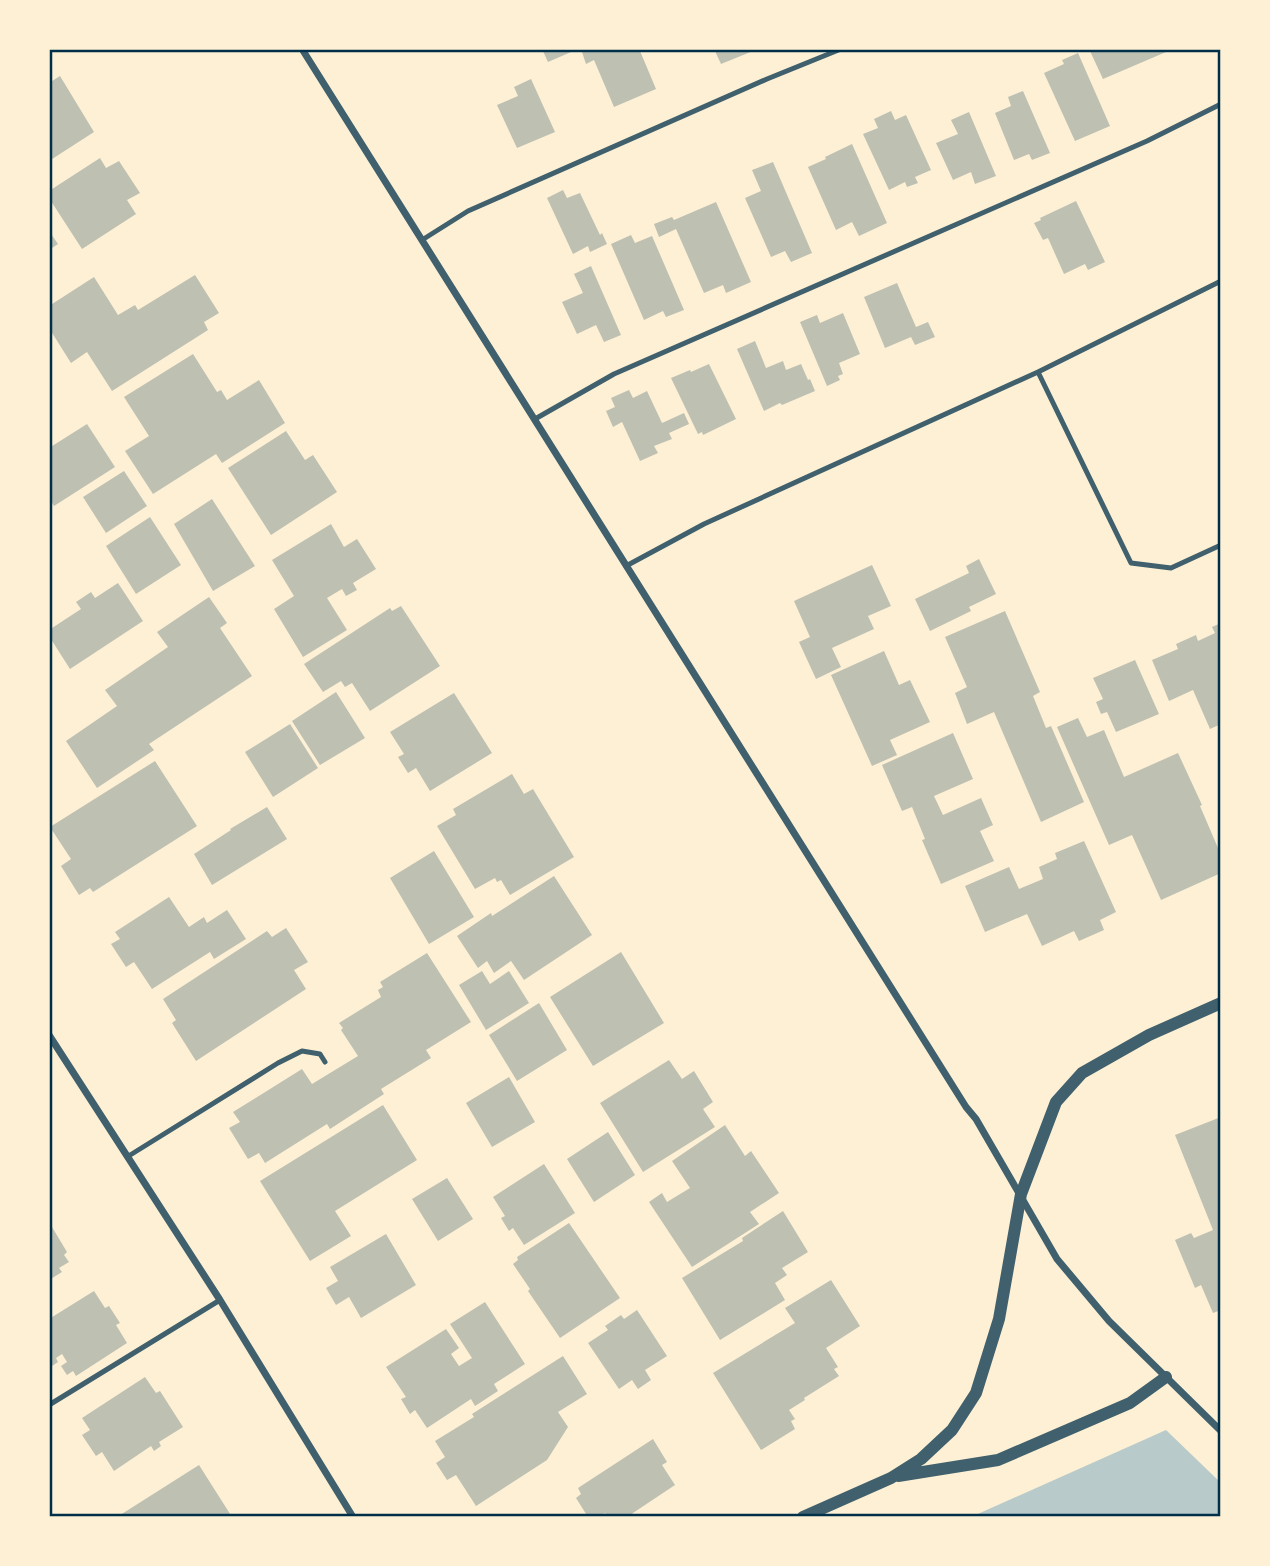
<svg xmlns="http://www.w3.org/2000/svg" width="1270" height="1566" font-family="'Space Grotesk',sans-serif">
<rect width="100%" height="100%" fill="#fdf0d5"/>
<path fill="#b9caca" d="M1166,1430L1221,1483V1517H971Z"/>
<path fill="#bec0b2" d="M542,49H578L548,62Z
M589,49H645L640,51L656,89L614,107L594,60L586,64L582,52Z
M714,49H758L721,64Z
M1089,49H1173L1103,79Z
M1078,53L1110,126L1075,141L1044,73L1064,64L1062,60Z
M60,76L94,132L49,161V83Z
M531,79L555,132L517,148L497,105L518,96L514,87Z
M1023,91L1050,153L1032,160L1029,154L1014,160L995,113L1011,106L1008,97Z
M891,111L895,120L906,115L931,170L915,177L918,183L907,187L905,182L889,190L863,134L878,128L874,119Z
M969,112L996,176L975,184L971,172L953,180L936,143L958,134L951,120Z
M852,144L887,223L859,236L852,222L836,230L808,167L826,159L825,157Z
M100,158L106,168L119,161L140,193L127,200L136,214L82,249L49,198V191Z
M773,162L812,253L791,262L785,251L771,257L745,198L761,191L752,170Z
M563,190L567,198L580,193L600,235L602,233L607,244L590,252L588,246L573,254L547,198Z
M1076,201L1105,262L1088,270L1085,264L1064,274L1048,238L1043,240L1034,223L1041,220L1040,218Z
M716,202L751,282L726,293L723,285L704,293L676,229L659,237L654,224L672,217L674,220Z
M49,231L58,244L49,250Z
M631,235L635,243L652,236L684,310L666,317L663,311L644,320L611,244Z
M591,266L621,335L604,342L596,325L577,334L562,302L583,293L574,274Z
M195,275L219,313L204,322L208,330L112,391L87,352L71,363L49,328V306L94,277L118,315L135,305L138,310Z
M897,283L916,327L928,322L935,337L915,345L911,337L885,348L864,297Z
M843,313L860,354L839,363L843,374L838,376L840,380L827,386L800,322L817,315L820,323Z
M755,341L766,368L783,361L786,370L801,364L808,380L810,379L815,391L782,405L780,403L764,411L737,349Z
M193,354L217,392L221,390L227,400L259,380L285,423L222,463L216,454L153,494L125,451L149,436L124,397Z
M709,364L736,419L703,435L702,432L698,434L671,378L690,370L691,372Z
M629,390L633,398L647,391L662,423L684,413L689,424L669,433L672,439L654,446L658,453L640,461L622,422L613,427L606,411L615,407L611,398Z
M87,424L115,467L54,506L51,501L49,502V448Z
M286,431L305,460L313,455L337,492L271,535L228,468Z
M124,471L147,506L106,533L83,497Z
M212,499L255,566L213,591L174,524Z
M150,517L181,565L136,594L106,546Z
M331,524L344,547L357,539L376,569L353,583L357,590L346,596L342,589L327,598L347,630L303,657L274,609L294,596L272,560Z
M979,559L996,594L969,607L971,611L930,631L915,599L969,573L966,566Z
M872,565L891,606L868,616L874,629L832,648L841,667L816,679L799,642L810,637L794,601Z
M118,583L143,621L70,669L49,636V630L81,609L76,602L91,592L95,598Z
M209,597L227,623L220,628L252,676L149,744L154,750L97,788L66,741L117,706L105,690L168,647L157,632Z
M401,606L440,666L370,711L352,683L345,687L341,681L323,692L304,664L390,608L392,611Z
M1005,611L1040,692L1033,696L1046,728L1051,726L1084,802L1041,822L994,712L967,724L955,693L967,687L945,637Z
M1221,623V724L1210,729L1193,690L1169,701L1152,660L1178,649L1176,644L1196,635L1198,641L1215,633L1212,627Z
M884,651L899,685L910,680L930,722L890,740L897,755L872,766L831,675Z
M1135,660L1159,714L1116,732L1107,712L1101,714L1096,702L1103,699L1093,678Z
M336,692L365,738L320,765L292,721Z
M454,693L492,753L430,791L416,768L408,773L398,757L404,754L390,732Z
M1078,718L1087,737L1104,730L1124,777L1178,753L1202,805L1200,806L1221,855V873L1161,900L1132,835L1109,845L1057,727Z
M290,724L318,768L273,797L245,752Z
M953,733L973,779L934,796L943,815L981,798L993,825L980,831L994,861L941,884L922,840L925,839L912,807L902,811L882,765Z
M155,761L197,826L93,892L90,888L79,895L61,866L71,859L50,827Z
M512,774L524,794L533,789L574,857L510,895L501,880L497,882L495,878L475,889L437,826L456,815L453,809Z
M267,807L287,839L212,885L194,854L231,830L230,829Z
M1084,841L1116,912L1100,920L1104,930L1079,941L1074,931L1042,946L1027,914L985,932L965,886L1009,867L1019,889L1043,879L1039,867L1057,859L1055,853Z
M434,851L474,917L429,944L390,878Z
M554,876L592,935L524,980L511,961L494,973L487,961L478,968L457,936L491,913L492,916Z
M169,897L189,927L204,917L207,923L227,910L246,939L214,959L210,952L152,989L134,962L126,967L111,944L120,939L115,932Z
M286,928L308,962L294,970L306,989L196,1061L172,1023L176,1020L163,999L267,931L272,937Z
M621,952L664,1023L593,1066L550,997Z
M427,953L471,1022L426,1050L431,1058L381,1089L384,1094L330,1129L327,1124L265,1163L259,1153L248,1159L229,1128L240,1122L233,1112L302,1069L312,1084L358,1056L341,1030L343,1028L339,1023L381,997L378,990L383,987L380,982Z
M482,971L490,984L509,971L529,1003L486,1030L459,985Z
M539,1003L567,1050L517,1081L489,1035Z
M669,1060L682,1079L694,1071L713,1102L703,1109L715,1127L643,1172L600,1103Z
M509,1077L535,1122L492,1147L466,1103Z
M383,1105L417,1160L335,1211L351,1236L310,1261L260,1181Z
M1221,1117V1310L1213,1313L1201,1285L1195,1288L1175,1240L1191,1233L1194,1238L1213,1230L1175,1135Z
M725,1125L745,1156L751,1151L779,1193L750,1212L759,1224L692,1267L649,1202L662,1193L667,1202L690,1188L672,1161Z
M608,1132L635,1175L594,1202L567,1159Z
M544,1164L575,1213L524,1245L513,1228L509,1231L501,1218L505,1216L493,1197Z
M447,1178L473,1219L438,1241L412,1199Z
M783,1211L808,1252L782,1268L787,1275L775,1283L785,1300L720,1340L682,1278L743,1241L742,1238Z
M49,1222L67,1252L64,1255L69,1262L59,1268L62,1272L49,1280Z
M569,1223L620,1298L560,1338L528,1291L530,1289L513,1264L518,1260L517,1257Z
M386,1234L416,1285L361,1318L349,1297L336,1305L326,1288L338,1281L330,1267Z
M831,1280L860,1326L826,1348L838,1367L834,1369L839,1376L804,1398L805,1400L789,1410L795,1419L791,1421L795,1429L761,1450L713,1373L795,1323L785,1308Z
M94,1291L105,1308L109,1306L120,1323L116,1325L127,1343L76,1376L73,1371L67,1375L61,1366L67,1362L62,1354L56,1358L58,1362L49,1368V1319Z
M485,1302L525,1364L494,1384L498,1391L475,1406L471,1399L427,1428L415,1410L410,1414L401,1399L406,1397L386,1367L446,1329L459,1348L451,1354L459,1366L472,1358L450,1324Z
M637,1310L667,1356L645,1370L651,1380L638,1389L632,1380L619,1389L588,1343L608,1330L605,1326L621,1315L624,1319Z
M563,1356L587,1394L558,1412L568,1427L547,1460L476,1506L456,1475L447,1480L436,1463L445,1457L435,1441L474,1417L472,1414Z
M145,1377L156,1393L160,1391L183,1427L159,1442L161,1446L154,1451L151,1446L114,1471L102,1452L96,1456L82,1435L90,1430L82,1418Z
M653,1439L667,1462L662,1465L675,1485L627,1517H620L619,1514L614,1517H608L605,1513L599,1517H588L576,1498L581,1494L578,1488Z
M199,1465L232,1517H117Z"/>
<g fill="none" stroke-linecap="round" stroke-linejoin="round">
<path stroke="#3f606c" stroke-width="5" d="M422,240L468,211L767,79L841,49
M1038,372L1221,281
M535,419L614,374L1147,141L1221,104
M626,566L704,524L1038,372L1131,563L1171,568L1221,545
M127,1157L278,1063L302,1051L320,1054L325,1062
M49,1405L220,1300"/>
<path stroke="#3f606c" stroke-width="7" d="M302,49L966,1107L976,1119L1057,1259L1109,1321L1221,1431
M49,1035L220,1300L353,1517"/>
<path stroke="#3f606c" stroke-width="12" d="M898,1476L998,1460L1130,1403L1166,1377
M803,1517L891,1478L921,1459L952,1430L976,1393L999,1319L1021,1194L1056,1102L1082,1073L1149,1035L1221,1003"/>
</g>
<rect width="1270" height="1566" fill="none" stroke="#fdf0d5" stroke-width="102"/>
<rect x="51" y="51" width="1168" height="1464" fill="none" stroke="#003049" stroke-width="2.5"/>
</svg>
